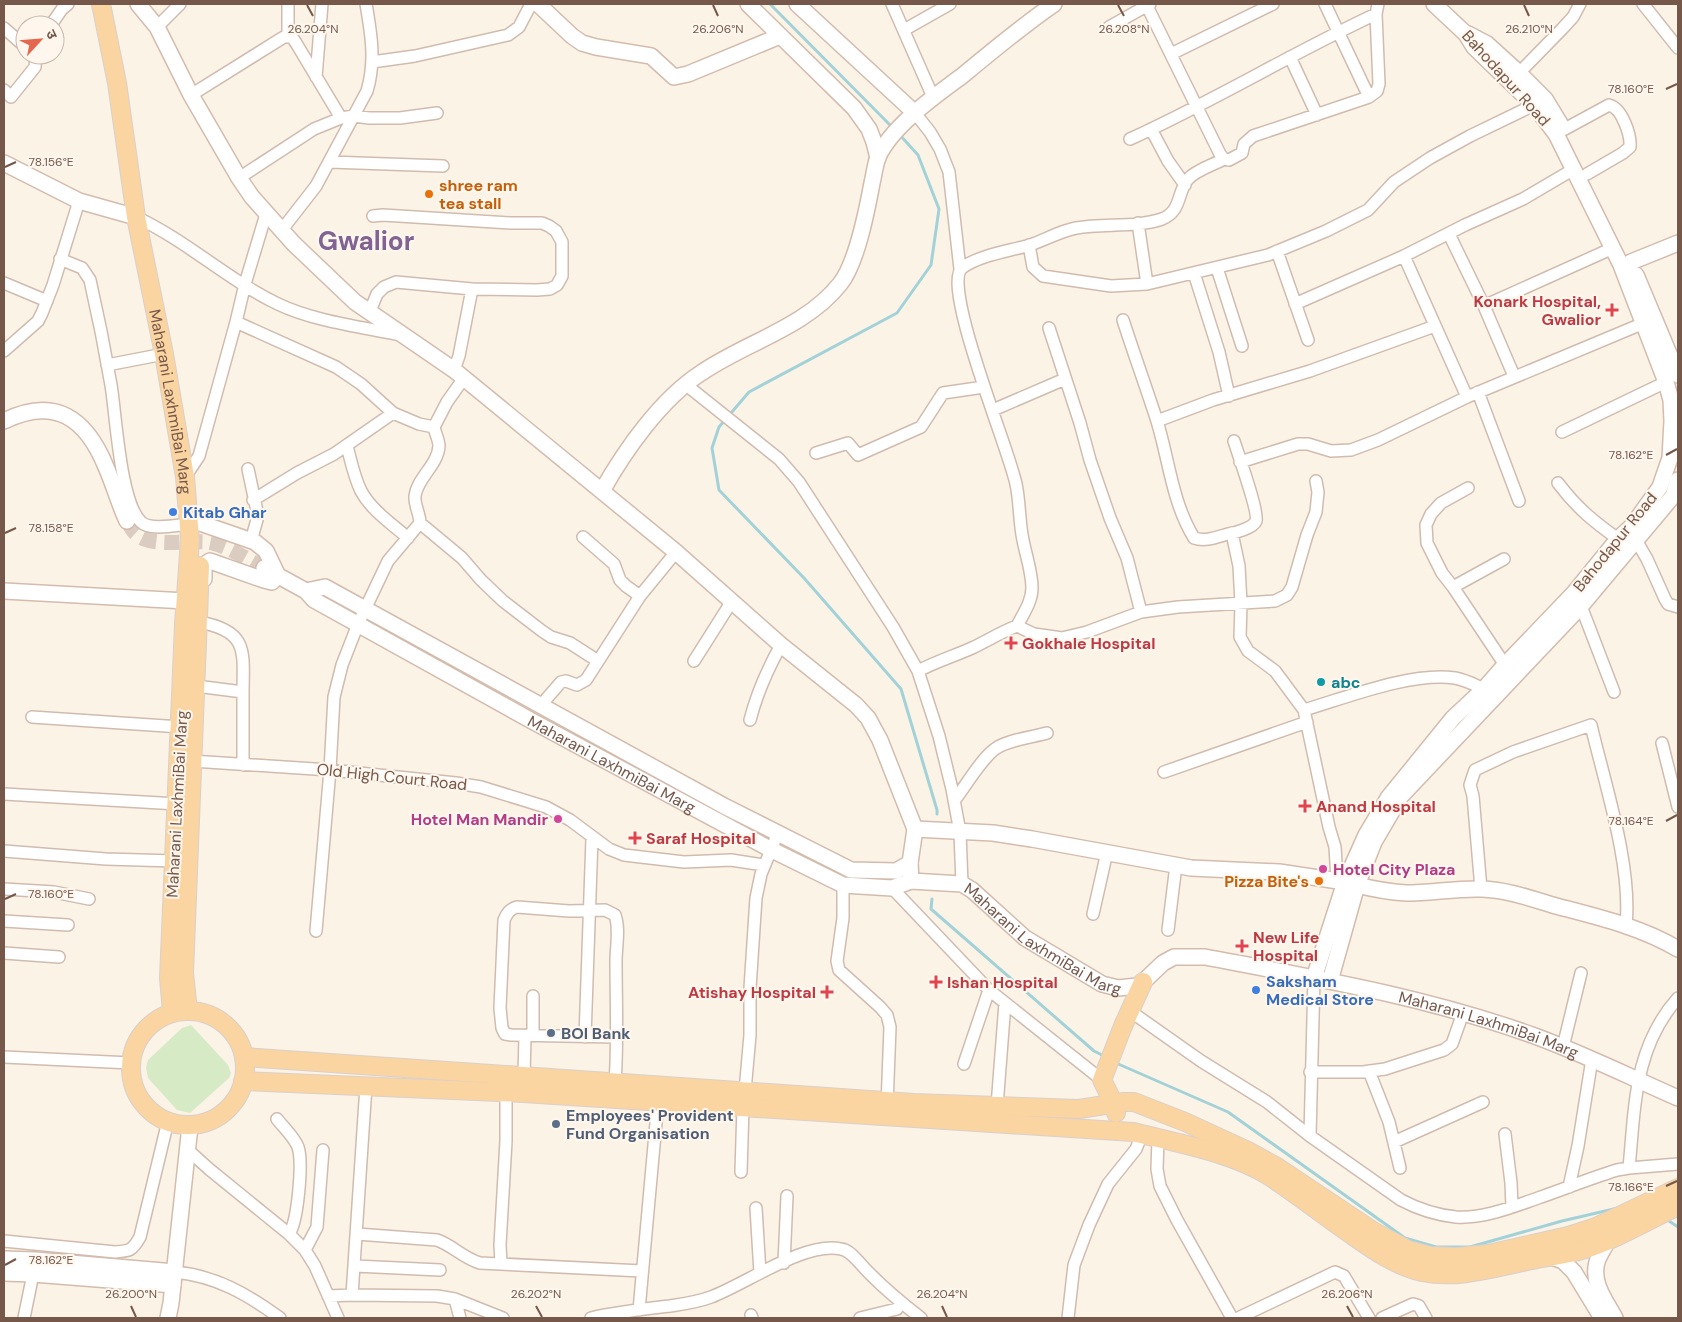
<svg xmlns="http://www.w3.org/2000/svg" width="1682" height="1322" font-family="'DM Sans','Noto Sans Devanagari',sans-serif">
<rect width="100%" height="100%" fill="#fcf3e7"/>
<path fill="#d6eac5" d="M191,1025L228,1065L231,1073L229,1078L190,1113L177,1110L148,1078L146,1068L148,1060L182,1028Z"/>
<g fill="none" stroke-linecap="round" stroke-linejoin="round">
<path stroke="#a2d2d8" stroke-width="3" d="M770,4L893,128
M899,134L918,155L939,209L931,265L897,313L749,392L719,427L712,448L719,490L804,578L901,689L937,810V814
M932,899L931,909L1094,1051L1106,1057
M1116,1063L1228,1112L1405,1238L1436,1247H1470L1562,1221L1618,1208
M1666,1219L1678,1227"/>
<path stroke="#daccc0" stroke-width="15" stroke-dasharray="15 8" stroke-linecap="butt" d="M127,521C130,525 132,531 136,534C151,548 188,540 208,542C227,545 246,559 264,568"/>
<g stroke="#d0bcaf" stroke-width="14">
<path id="street" d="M288,4V36
M892,4L933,97
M1325,4L1369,97
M1643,4L1678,48
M1147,6L1220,154L1224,159L1229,160L1242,153L1244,144L1253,136L1369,97L1377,91L1379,84L1376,14L1378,4
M51,25L62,9L68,4
M157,27L180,4
M1109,27L1150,4
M4,28L21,43L25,44
M904,30L950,4
M1171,54L1273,4
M1290,57L1317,115
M372,62L415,56L508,35L519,27L531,4
M1519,73L1562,29L1573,17L1580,4
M316,77L322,4
M4,90L11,97L35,67L36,55
M191,95L279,40L284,37H292L296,43L341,118
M915,113L930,132L940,149L949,172L960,269
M1151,129L1168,161L1185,185
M1563,130L1609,105C1622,108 1631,135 1630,147L1623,153L1587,174
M1130,139C1214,101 1292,53 1376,14
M330,162L443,166
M239,178L314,129L341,118L354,116L369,118H400L437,113
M136,217C187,241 228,280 278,304C313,321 362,327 400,335
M1138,223L1147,284
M281,231L316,186L367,91C376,61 371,33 366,4
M1449,234L1484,306L1514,376
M1029,245L1033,267L1043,276L1111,286L1147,284L1268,255L1326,231L1368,210L1394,182L1430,158L1470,136L1534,105
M1277,251L1308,340
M1404,256L1467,397
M60,259L82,268L90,280C98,315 105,350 111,385C116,415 120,502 141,522C150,531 177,525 189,524
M1217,268L1242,346
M1194,273L1219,352L1229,396
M4,283L47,301
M1295,304L1404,256L1465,225L1523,199L1574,169
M1484,306L1613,248
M370,311L377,294L384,287L396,282L472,289L537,290L550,289L557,285L562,276V242L556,231L549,226L542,223H511L383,215L373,216
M1123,320C1134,354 1146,387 1157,421C1169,460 1172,502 1194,538C1205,542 1217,537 1228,534C1235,533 1253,528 1256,521C1259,512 1238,454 1234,441
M236,322L336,367L361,384L393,413L419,424L434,427
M1049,328L1080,423L1090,460L1110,518L1127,558L1141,612
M4,351L38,321L42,313L53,285L79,201
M107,365L164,354
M454,370L459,356L472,289
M685,384L779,459L799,482L893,627L918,671L939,736L952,789L960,832L962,884
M1478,392L1519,501
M993,410L1065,379
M1157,421L1213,400L1310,371L1435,326
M1562,432L1666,382
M347,446C351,461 354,477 361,491C371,510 392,524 408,538
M816,453L848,443L858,455L921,427L943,393L984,387
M1240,462L1298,444H1308L1331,451L1351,450L1378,440L1467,397L1644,323
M248,469L258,516L251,541
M185,477L199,456L236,322L245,284L266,214
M1558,483C1577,508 1593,521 1618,539
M1468,488L1441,503L1431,514L1426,525L1427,543L1442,573L1453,587L1505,665
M253,500L297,473L334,454L393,413
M420,523L462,558L481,580L503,601L542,631L551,637L570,643L598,661
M1232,533L1239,566L1241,604L1240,637L1248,651L1275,671L1304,710L1329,827L1335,847L1337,879
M583,537L614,564L620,580L626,586L640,596
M1636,540L1647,559L1665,599L1668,604L1678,607
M1453,587L1504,559
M1581,606L1614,692
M199,622C250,631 243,653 243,695C243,718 243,741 243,765
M1017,626C1023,614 1032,602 1032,588C1032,572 1026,556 1023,540C1019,522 1020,502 1016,484C1010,452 941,286 962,268C979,255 1010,251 1030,245C1045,240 1060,231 1076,228C1104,223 1135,228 1162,219C1182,211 1177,192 1188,179C1196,170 1213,165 1224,159
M694,661L732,601
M918,671C935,662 954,656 972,648C987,641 1001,632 1017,626L1034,634L1062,638L1087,632L1141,612L1178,607L1275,601L1287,595L1292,587L1307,535L1316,512L1318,492L1316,481
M196,686L243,692
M541,705L561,682L566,681L577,685L586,680L640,596L676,552
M1304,710C1348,697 1410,672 1455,678C1466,680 1475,685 1484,689
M32,717L181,727
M750,720C757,693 767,670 781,645
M1662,743L1678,807
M192,761L330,770L456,783L481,787L546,807L570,820L609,849L624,855L684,862L731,860L764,865
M1164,772L1307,722
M4,794L178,804
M954,801C965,787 981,759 995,749C1007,740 1033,737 1047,733
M4,851L106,859L174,861
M843,885V918L837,961L839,970L880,1007L887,1015L890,1027L887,1106
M892,888L989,990L1102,1080
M4,889L54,892L89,899
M1481,889L1473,796L1470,785L1475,770L1513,752L1591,725C1605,785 1632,865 1626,925
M1093,914L1107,852
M4,921L68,925
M1168,930L1176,865
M316,931L330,770L334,697L342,665L358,624L388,561L420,523C420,514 414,505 415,496C417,478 438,465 439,446C439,440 435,433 434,427L447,402L464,378
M4,953L59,957
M1130,1011L1201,1061L1267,1102L1310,1136L1401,1200C1418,1209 1436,1215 1456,1217C1483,1219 1512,1207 1538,1198C1564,1189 1591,1178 1617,1170L1629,1168L1678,1164
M533,1035V996
M585,1037L592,838
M1563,1047L1581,973
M4,1057L131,1063
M964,1064L989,990
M1369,1071L1389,1122L1400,1168
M1310,1072H1363L1385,1069L1444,1050L1452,1044L1463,1013
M524,1075L525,1036
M615,1082C618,1042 616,1001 616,961C616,947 620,929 615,915L605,910L569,911L517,907C510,909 507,913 504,920L500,1008L502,1028L505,1034L511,1035L616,1037
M745,1091L750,1035V988L756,898L761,874L778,833
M997,1106L1005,1003
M277,1119C284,1128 294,1137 298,1147C303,1162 298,1221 289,1234
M1505,1134L1511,1183L1512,1207
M1310,1136L1314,978
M1158,1139L1157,1169L1160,1186L1177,1220L1232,1318
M1394,1142L1483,1102
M188,1150L209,1169L289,1234L305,1250L315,1266L338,1318
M1629,1168C1635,1106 1634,1047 1678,998
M741,1172L743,1107
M1569,1187L1578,1146L1592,1059
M756,1208L760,1273
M357,1234L437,1240C452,1245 463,1258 480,1263L642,1271
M4,1241L115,1252C130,1251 132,1251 140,1237L168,1121
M305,1250L317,1227L323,1150
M784,1263L787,1196
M501,1264L500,1245L506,1141V1092
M355,1266L440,1270
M175,1272C216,1276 247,1294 280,1318
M352,1295L366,1086
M328,1296L352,1295L437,1296L455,1299L503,1318
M455,1299L460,1318
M639,1310L658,1101
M751,1315L752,1318
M24,1318L33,1274
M591,1318C617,1312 644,1309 670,1306C683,1304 698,1302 711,1297C746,1284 805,1241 841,1249C849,1250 854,1257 859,1262C878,1284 899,1301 921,1318
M860,1318L897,1309
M1068,1318L1074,1265L1089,1225L1108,1184L1136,1149L1142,1134
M1238,1318L1335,1272L1344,1276L1369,1318
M1382,1318L1413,1304L1419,1306L1426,1318"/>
</g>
<g stroke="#d3bcad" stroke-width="18">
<g id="secondary">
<path d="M138,4L157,27L191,95L239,178L252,197L294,244L355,302L454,370L676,552L781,645L856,705L868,718L880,740L915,829L910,863L911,881"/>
<path d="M538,4L572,36L582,43L596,47L651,56L674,77L688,74L780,36"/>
<path d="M748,4L854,108L869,129L874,142L878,158"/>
<path d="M797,4L915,113"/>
<path d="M1468,34L1487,44L1519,73L1545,99L1562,127"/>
<path d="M4,163L79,201L136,217"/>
<path d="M1631,262L1678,243"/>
<path d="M1636,275L1678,375"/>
<path d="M4,421C55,396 86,418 106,467C114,485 119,504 127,521"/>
<path d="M602,491C625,450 661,399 701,373C746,342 805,328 840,284C857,263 867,210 872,183C874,175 875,165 878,157C892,126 935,96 962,76C992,51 1022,26 1054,4"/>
<path d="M200,523L255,542L266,551L278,576"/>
<path id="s1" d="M264,568L306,591L314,600L532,721L770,849L843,885L892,888L911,881L962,884L972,890L1025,938L1102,984L1118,988L1137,986L1143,982L1163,963L1174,957H1205C1315,978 1426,997 1532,1035C1582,1053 1630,1077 1678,1098"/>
<path d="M204,579V565L210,561L264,580L272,582L278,576"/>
<path d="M4,591L186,601"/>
<path d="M306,591L325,587L724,806L851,870L896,871L910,863"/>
<path d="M915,829L993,833L1032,839L1191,868L1279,872L1345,882"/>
<path d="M1357,885C1373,889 1389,892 1406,893C1431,893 1457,888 1482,889C1508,890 1532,899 1556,906C1598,917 1641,927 1678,949"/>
<path d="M1314,978L1345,882L1366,835L1388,798L1453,718L1484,689L1505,665L1574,593L1618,539L1632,526L1660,487L1670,458L1672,421L1671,400L1666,382L1621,265L1556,134L1534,105L1474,47L1466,34L1434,4"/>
<path d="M1330,981L1357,885L1374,842L1401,796L1581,606L1673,496L1678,480"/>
<path d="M1608,1240C1605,1247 1599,1255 1597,1262C1591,1283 1606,1301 1615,1318"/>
<path d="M1549,1256L1563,1261L1574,1272L1602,1318"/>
<path d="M4,1259L35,1260L175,1272"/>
<path d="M4,1273L33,1274L173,1285"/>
<path d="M168,1318L171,1303L190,1126"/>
</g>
</g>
<g stroke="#d9d0cd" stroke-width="20">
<g id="primary">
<path id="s2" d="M101,4L117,83L136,217L164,354L185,477L190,539L184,624L169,978L172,1012"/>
<path d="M188,1010L184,973L200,566"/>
<circle cx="188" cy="1068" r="57"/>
<path d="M244,1057L914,1103L1079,1109L1124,1102H1134L1185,1122L1248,1151L1277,1167L1373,1231L1408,1250L1430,1256L1458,1257L1488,1254L1568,1236L1596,1227L1678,1188"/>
<path d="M243,1081L523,1093L1133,1132C1177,1143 1230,1152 1269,1176C1297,1194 1324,1216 1352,1235C1373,1250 1396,1266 1422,1272C1456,1279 1490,1269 1523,1262C1542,1257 1563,1256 1582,1250C1615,1240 1647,1221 1678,1206"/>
<path d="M1116,1113L1114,1104L1102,1080L1123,1026L1143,982"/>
</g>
</g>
<use href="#street" stroke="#fff" stroke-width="11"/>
<use href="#secondary" stroke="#fff" stroke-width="15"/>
<use href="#primary" stroke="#fad4a1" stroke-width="18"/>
</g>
<path fill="none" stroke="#76584b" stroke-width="2" d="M307,5L313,16M713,5L718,16M1118,5L1124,16M1524,5L1529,16M1666,89L1677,84M5,167L16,162M1666,455L1677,449M5,533L16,528M1666,821L1677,815M5,899L16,894M1666,1186L1677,1181M5,1265L16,1259M131,1306L136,1317M536,1306L542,1317M942,1306L947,1317M1347,1306L1353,1317"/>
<g fill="#e8710a" stroke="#fff7ed" stroke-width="2">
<circle cx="429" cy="194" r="5"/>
<circle cx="1319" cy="881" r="5"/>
</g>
<g fill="#e0444e" stroke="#fff7ed" stroke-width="2">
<path d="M1609.5 302.5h5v5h5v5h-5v5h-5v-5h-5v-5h5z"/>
<path d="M1008.5 635.5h5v5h5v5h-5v5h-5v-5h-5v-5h5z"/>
<path d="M1302.5 798.5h5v5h5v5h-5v5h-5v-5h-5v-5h5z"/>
<path d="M632.5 830.5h5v5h5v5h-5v5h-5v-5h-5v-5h5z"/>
<path d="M1239.5 938.5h5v5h5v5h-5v5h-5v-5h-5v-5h5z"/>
<path d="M933.5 974.5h5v5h5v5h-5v5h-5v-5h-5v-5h5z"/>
<path d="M824.5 984.5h5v5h5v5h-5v5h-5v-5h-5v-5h5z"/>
</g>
<g fill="#3f7fe0" stroke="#fff7ed" stroke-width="2">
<circle cx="173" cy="512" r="5"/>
<circle cx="1256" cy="990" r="5"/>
</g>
<circle fill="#0f9aa8" stroke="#fff7ed" stroke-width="2" cx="1321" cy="682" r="5"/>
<g fill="#d1479c" stroke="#fff7ed" stroke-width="2">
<circle cx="558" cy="819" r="5"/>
<circle cx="1323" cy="869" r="5"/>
</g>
<g fill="#5c6f8a" stroke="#fff7ed" stroke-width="2">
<circle cx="551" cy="1033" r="5"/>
<circle cx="556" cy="1124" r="5"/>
</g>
<g text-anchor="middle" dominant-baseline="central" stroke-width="4" stroke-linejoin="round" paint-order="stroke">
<g font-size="16" fill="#76584b" stroke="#fff7ed">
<text transform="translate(1506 78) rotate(48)">Bahodapur Road</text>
<text stroke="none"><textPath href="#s2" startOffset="404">Maharani LaxhmiBai Marg</textPath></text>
<text transform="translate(1615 542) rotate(-51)">Bahodapur Road</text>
<text stroke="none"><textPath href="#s1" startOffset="400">Maharani LaxhmiBai Marg</textPath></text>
<text transform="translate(392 777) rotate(6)">Old High Court Road</text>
<text transform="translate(177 804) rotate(-87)">Maharani LaxhmiBai Marg</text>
<text stroke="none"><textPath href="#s1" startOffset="880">Maharani LaxhmiBai Marg</textPath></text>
<text stroke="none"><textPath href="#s1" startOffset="1360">Maharani LaxhmiBai Marg</textPath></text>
</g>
<g font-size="16" font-weight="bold" fill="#c56008" stroke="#fff7ed" text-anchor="start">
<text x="439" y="185">shree ram<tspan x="439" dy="18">tea stall</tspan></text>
<text x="1309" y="881" text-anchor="end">Pizza Bite's</text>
</g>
<g font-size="16" font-weight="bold" fill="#be3a42" stroke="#fff7ed" text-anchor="start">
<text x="1601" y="301" text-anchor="end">Konark Hospital,<tspan x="1601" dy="18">Gwalior</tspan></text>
<text x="1022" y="643">Gokhale Hospital</text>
<text x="1316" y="806">Anand Hospital</text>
<text x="646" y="838">Saraf Hospital</text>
<text x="1253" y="937">New Life<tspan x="1253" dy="18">Hospital</tspan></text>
<text x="947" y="982">Ishan Hospital</text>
<text x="816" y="992" text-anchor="end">Atishay Hospital</text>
</g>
<g font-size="16" font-weight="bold" fill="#366cbe" stroke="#fff7ed" text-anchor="start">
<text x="183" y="512">Kitab Ghar</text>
<text x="1266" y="981">Saksham<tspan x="1266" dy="18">Medical Store</tspan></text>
</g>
<g font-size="16" font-weight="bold" fill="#0d838f" stroke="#fff7ed" text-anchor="start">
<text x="1331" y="682">abc</text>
</g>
<g font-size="16" font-weight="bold" fill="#b23c85" stroke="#fff7ed" text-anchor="end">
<text x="548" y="819">Hotel Man Mandir</text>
<text x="1333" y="869" text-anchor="start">Hotel City Plaza</text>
</g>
<g font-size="16" font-weight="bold" fill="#4e5e75" stroke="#fff7ed" text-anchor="start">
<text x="561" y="1033">BOI Bank</text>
<text x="566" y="1115">Employees' Provident<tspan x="566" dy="18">Fund Organisation</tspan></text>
</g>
<g font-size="26" font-weight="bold" fill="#806392" stroke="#fff7ed">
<text x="366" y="241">Gwalior</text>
</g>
</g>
<g font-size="12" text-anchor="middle" fill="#76584b" stroke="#fff7ed" stroke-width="4" stroke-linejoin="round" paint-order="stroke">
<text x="718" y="33">26.206°N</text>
<text x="313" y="33">26.204°N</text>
<text x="1124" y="33">26.208°N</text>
<text x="1529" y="33">26.210°N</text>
<text x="1631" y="93">78.160°E</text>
<text x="51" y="166">78.156°E</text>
<text x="1631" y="459">78.162°E</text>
<text x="51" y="532">78.158°E</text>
<text x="1631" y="825">78.164°E</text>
<text x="51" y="898">78.160°E</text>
<text x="1631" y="1191">78.166°E</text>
<text x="51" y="1264">78.162°E</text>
<text x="131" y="1298">26.200°N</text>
<text x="536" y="1298">26.202°N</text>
<text x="942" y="1298">26.204°N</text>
<text x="1347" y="1298">26.206°N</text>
</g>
<rect width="1682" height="1322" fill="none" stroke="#76584b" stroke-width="10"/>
<g transform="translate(40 40) rotate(64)"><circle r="24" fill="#fff7ed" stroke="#c8b7ac"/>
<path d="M0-4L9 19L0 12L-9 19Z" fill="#e5674e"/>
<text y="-8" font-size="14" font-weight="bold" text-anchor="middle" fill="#76584b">उ</text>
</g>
</svg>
